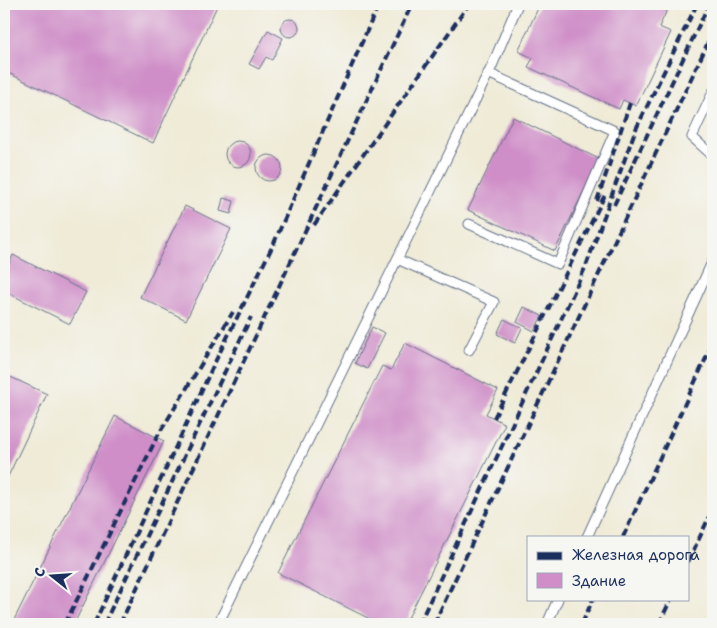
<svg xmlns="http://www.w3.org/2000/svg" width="717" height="628" font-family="'Shantell Sans',sans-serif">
<rect width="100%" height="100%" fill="#f6f6f2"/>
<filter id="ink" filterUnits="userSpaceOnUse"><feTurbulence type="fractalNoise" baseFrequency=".02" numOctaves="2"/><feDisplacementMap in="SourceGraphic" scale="10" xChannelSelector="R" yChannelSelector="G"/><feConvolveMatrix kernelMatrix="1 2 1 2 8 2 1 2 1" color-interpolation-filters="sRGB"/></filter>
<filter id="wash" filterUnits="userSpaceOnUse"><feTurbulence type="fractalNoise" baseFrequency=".0096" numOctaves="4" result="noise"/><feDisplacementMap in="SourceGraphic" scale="20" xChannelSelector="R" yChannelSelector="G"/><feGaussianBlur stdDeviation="1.12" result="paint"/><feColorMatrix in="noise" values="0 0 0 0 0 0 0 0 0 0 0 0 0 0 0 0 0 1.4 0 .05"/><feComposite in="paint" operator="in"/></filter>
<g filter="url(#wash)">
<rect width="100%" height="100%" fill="#efebd7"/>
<g id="blocks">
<path fill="#cf8ec8" d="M4,4H218L153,143L4,71Z
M540,4H664L669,6L659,27L671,32L636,106L623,100L619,109L528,67L533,58L518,51Z
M281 28a9 9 0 1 1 18 0a9 9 0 1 1-18 0Z
M268,30L283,38L272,60L266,57L259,69L249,64Z
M513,117L599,159L555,251L468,210Z
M225 154a13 13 0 1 1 26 0a13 13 0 1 1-26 0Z
M256 168a13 13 0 1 1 26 0a13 13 0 1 1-26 0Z
M223,198L234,201L231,214L220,211Z
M185,206L231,229L186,320L140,297Z
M13,255L86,292L70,324L4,291V275Z
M524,307L542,316L534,331L517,322Z
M504,319L522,328L515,343L497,334Z
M372,327L385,333L367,369L355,363Z
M405,343L498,390L486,414L505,424L405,624H380L278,573L382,366L391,370Z
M4,374L47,394L4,485Z
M115,416L164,441L74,624H12Z"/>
</g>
</g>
<g filter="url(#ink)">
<use href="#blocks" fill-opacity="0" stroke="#657188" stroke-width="1"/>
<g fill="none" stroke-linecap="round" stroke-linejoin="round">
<g stroke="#657188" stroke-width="11">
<path id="service" d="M713,92L692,137L713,156
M469,224L558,264L615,131L488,73
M397,259L494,302L469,350
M587,537L713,260
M218,624L492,66L518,4
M547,624L558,599"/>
</g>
<use href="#service" stroke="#fff" stroke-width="9"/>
<path stroke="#1b2f5e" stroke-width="4" stroke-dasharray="8 4" stroke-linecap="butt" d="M597,201L630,103
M614,205L709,4
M314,225L469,4
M494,418L605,195
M623,537L713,343
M688,562L713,509
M65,624L157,437L233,312
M94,624L213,366L274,243L377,8
M104,624L251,317
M120,624L412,4
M419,624L586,266L635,131L697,4
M434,624L713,32
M582,624L593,599
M659,624L671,599"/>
</g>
</g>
<rect width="717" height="628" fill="none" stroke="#f6f6f2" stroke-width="20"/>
<rect x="527" y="536" width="162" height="65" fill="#f6f6f2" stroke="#9ea6b7"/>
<rect x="537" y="552" width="25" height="8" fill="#1b2f5e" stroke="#9ea6b7"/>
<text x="572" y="560" font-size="15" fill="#1b2f5e">Железная дорога</text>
<rect x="537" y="573" width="25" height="15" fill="#cf8ec8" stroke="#9ea6b7"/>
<text x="572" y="586" font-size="15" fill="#1b2f5e">Здание</text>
<g transform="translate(52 576) rotate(287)" stroke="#f6f6f2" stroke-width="4" paint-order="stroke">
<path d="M0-4L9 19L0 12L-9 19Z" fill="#1b2f5e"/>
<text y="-8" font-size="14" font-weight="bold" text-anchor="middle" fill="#1b2f5e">С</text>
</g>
</svg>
